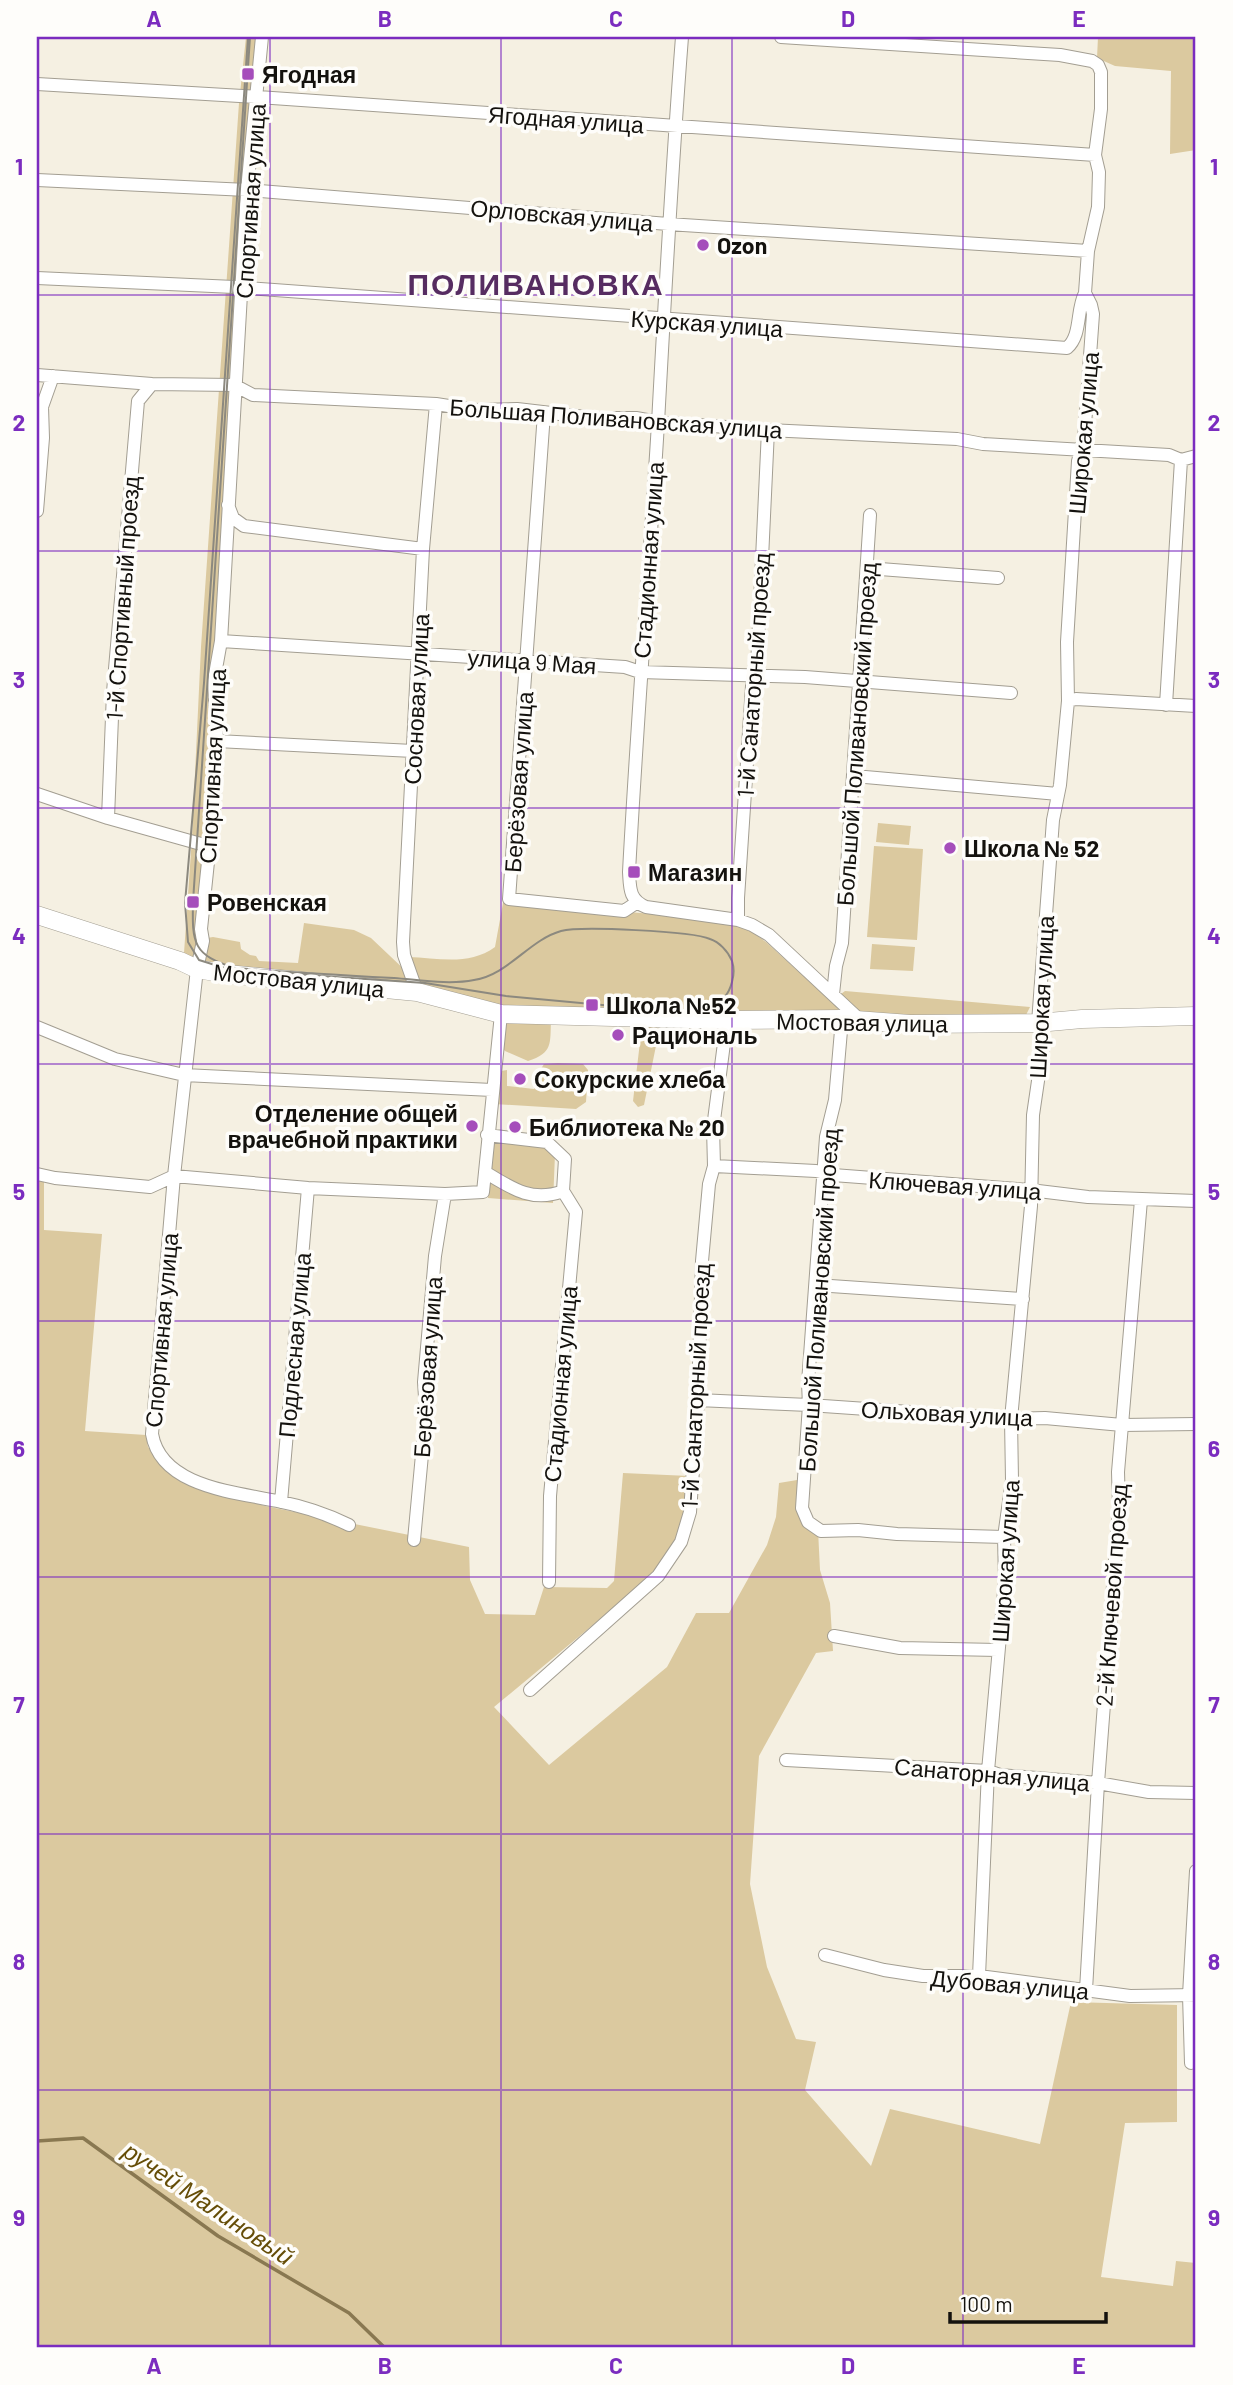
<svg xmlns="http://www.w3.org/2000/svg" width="1233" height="2385" font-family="Barlow,sans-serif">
<rect width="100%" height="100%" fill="#f5f0e2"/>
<path fill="#dbc99f" d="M246,37H260L212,679L215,742L198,955L191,958L184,953L192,837L201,647L239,103Z
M1098,37H1196V150L1170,154L1171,71L1115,66L1097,58Z
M878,823L911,826L909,845L876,842Z
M874,846L923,849L917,940L867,937Z
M512,902L675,916L733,924L749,930L766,942L835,1005L838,1009L837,1014L520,1008L463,1000L424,987L420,983L408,957C439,958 469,966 495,947L503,903Z
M304,923L354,930L371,938L408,973L410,985L213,967L204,961L207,938L213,937L240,942L241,949L250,955L256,956L259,961L298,963Z
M872,944L915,947L913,971L870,969Z
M845,991L1030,1007L1026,1015L914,1018L860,1013L841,994Z
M551,1020C550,1044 553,1053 528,1061L505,1051L499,1044L505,1021Z
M642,1025H655L659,1031L644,1105L638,1107L633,1101Z
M558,1063L583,1064L588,1070L586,1102L576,1109L494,1104L501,1071L507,1070V1086L534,1089L539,1072L544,1064Z
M491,1142L548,1146L555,1154L553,1203L488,1198Z
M37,1177L44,1181V1230L102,1234L85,1431L146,1435L148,1447L156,1457L200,1487L265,1506L469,1547L470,1580L485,1614L535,1615L544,1587L607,1588L614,1581L623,1473L689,1476L685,1511L678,1541L659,1570L494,1707L549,1765L667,1667L696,1613H729L767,1545L776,1517L779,1483L803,1479L800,1508L818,1530L820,1570L830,1603L833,1651L816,1653L759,1756L750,1884L767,1967L796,2039L816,2042L805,2090L871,2166L890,2109L1040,2144L1071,2002L1177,2005V2122L1125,2123L1101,2277L1173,2286L1176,2261L1196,2263V2348H37Z"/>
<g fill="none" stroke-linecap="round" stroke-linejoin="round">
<path stroke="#897851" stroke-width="3.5" d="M37,2141L83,2138L218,2236L349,2313L385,2348"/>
<g stroke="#a39e92" stroke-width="14">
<path id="street" d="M262,37L247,190L221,641L214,680L217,741L215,795L201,929L203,941L197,969L174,1176L152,1434C161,1487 235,1492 277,1501C302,1506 327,1514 349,1525
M682,37C672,165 665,294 658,423C649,572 637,722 629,872C630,888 629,900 646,907L738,920L752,925L769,935L861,1021
M781,37L1060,55L1092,61L1098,65L1101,72V109L1095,155L1099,172L1098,207L1088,251L1085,293L1091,305L1093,314L1084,439L1078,461L1067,642L1068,701L1060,785L1053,820L1038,1023L1044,1040L1033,1115L1031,1206L1011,1419L1012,1480L1004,1537L1005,1580L988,1771L979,1976
M37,84L258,97L1095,155
M37,180L247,190L668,224L1088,251
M37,278L234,287L1067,348C1082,335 1076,310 1085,293
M37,375L152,384L234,385L253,395L436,404L474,410L517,409L594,418H636L658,422L768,430L957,439L983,444L1169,455L1181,460L1196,456
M544,413L509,899L624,911L636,903
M228,505L233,518L244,526L423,549
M37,511L43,438L42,407L53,376
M867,568L998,578
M221,641L625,667L640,672L805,677L1011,693
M1068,701L1076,699L1196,706
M1166,705L1181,460
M217,741L413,751
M854,776L1058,794
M37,794L108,818L208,846
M108,818L113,692L138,401L152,384
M738,920V898L752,686L757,666L768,430
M417,992L404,955L403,942L423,549L436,404
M833,994L836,966L842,943L870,515
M842,1019L835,1100L826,1137L808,1383L809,1405L802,1508L808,1522L821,1531L858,1530L897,1534L1004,1537
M37,1027L115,1059L184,1075L492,1090
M487,1135L547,1142L565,1159L563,1191
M714,1166L816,1171L833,1175L1030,1190L1088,1197L1196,1201
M485,1172C511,1188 532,1203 563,1191
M37,1174L55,1178L150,1187L174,1176L308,1188L445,1194L483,1192L501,1014
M816,1285L1023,1299
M698,1400L809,1405L1011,1419L1045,1418L1122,1425L1196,1424
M281,1502L308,1188
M414,1540L426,1412L424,1382L435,1256L445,1194
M549,1582L550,1496L576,1212L563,1191
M834,1636L900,1648L998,1650
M530,1690L658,1576L681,1542L690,1512L698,1400L702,1261L709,1184L714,1166L713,1128L727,1020
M786,1760L988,1771L1000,1775L1098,1783L1149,1792L1196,1793
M825,1955L884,1970L923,1976H979L1130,1996L1196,1995
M1086,1990L1098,1783L1119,1507L1118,1472L1141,1200
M1191,2063L1189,1995L1196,1871"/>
</g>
<g stroke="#a39e92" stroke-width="19">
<path id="secondary" d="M37,915L180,961L197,969L227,974L417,992L501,1014L727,1020L842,1019L910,1024L1038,1023L1082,1019L1196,1016"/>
</g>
<use href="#street" stroke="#fff" stroke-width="12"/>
<use href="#secondary" stroke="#fff" stroke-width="18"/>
<path stroke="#8c897f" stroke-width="2" d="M248,37L204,683L185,903L188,942L199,960L231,970L425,983L506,996L678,1012C703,1010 725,1009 732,982C734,975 734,967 732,961C728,951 719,942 710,939C692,931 580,926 561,931C529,940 508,975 474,980C449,985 420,980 394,978C341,975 288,972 235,968C193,955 192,944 193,902L250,37"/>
</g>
<path fill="none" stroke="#7b2cbf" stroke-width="2" stroke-opacity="0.55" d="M270,37V2348M501,37V2348M732,37V2348M963,37V2348M37,295H1196M37,551H1196M37,808H1196M37,1064H1196M37,1321H1196M37,1577H1196M37,1834H1196M37,2090H1196"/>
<g fill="#a54ebb" stroke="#fefdfa" stroke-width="2.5">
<rect x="241" y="67" width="14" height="14" rx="3.5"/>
<circle cx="703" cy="245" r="7"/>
<circle cx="950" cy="848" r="7"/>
<rect x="627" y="865" width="14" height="14" rx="3.5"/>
<rect x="186" y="895" width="14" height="14" rx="3.5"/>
<rect x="585" y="998" width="14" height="14" rx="3.5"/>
<circle cx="618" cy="1035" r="7"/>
<circle cx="520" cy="1079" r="7"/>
<circle cx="472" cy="1126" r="7"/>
<circle cx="515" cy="1127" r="7"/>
</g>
<g text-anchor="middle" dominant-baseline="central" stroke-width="7" stroke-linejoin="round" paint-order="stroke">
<g font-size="23" font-weight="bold" fill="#14120e" stroke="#fefdfa" text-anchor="start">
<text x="262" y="74">Ягодная</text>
<text x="717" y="245">Ozon</text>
<text x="964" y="848">Школа № 52</text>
<text x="648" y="872">Магазин</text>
<text x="207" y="902">Ровенская</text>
<text x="606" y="1005">Школа №52</text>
<text x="632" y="1035">Рациональ</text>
<text x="534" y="1079">Сокурские хлеба</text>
<text x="458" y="1113" text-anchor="end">Отделение общей<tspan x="458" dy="26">врачебной практики</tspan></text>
<text x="529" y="1127">Библиотека № 20</text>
</g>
<g font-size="23" fill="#14120e" stroke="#fefdfa">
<text transform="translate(566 119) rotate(4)">Ягодная улица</text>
<text transform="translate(250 201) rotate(-86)">Спортивная улица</text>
<text transform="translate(562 215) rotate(5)">Орловская улица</text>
<text transform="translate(707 323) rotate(4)">Курская улица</text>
<text transform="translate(616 418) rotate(4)">Большая Поливановская улица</text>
<text transform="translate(1083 433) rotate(-85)">Широкая улица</text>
<text transform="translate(648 560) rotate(-86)">Стадионная улица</text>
<text transform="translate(122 598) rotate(-86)">1-й Спортивный проезд</text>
<text transform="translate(532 661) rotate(4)">улица 9 Мая</text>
<text transform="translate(753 675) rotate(-86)">1-й Санаторный проезд</text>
<text transform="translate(416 699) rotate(-87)">Сосновая улица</text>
<text transform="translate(856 734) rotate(-86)">Большой Поливановский проезд</text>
<text transform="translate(212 766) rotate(-87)">Спортивная улица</text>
<text transform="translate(518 782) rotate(-86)">Берёзовая улица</text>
<text transform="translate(299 980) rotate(6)">Мостовая улица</text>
<text transform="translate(1041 997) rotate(-87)">Широкая улица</text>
<text transform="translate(862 1022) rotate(1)">Мостовая улица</text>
<text transform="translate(955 1185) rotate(4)">Ключевая улица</text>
<text transform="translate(818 1300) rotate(-86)">Большой Поливановский проезд</text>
<text transform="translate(161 1330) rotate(-85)">Спортивная улица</text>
<text transform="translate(294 1345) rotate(-85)">Подлесная улица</text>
<text transform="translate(427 1367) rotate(-86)">Берёзовая улица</text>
<text transform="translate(560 1384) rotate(-85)">Стадионная улица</text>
<text transform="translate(695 1386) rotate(-87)">1-й Санаторный проезд</text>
<text transform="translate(947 1413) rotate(3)">Ольховая улица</text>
<text transform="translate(1005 1561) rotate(-86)">Широкая улица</text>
<text transform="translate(1111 1595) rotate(-86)">2-й Ключевой проезд</text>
<text transform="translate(992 1774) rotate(5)">Санаторная улица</text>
<text transform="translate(1010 1984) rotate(5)">Дубовая улица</text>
</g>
<g font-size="24" font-style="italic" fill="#654d07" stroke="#fefdfa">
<text transform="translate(209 2203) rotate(34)">ручей Малиновый</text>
</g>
<g font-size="30" font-weight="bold" letter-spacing="2" fill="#562c61" stroke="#fefdfa">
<text x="536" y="283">ПОЛИВАНОВКА</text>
</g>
</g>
<rect width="1233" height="2385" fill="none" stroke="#fefdfa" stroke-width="77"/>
<path d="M950 2312v10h156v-10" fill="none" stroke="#14120e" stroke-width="3.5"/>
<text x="960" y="2312" font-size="21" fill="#14120e" stroke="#fefdfa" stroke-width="5" paint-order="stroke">100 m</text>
<rect x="38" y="38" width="1156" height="2308" fill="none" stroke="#7b2cbf" stroke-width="2.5"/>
<g font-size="23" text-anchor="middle" font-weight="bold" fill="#7b2cbf">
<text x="154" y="27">A</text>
<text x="385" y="27">B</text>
<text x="616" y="27">C</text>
<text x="848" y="27">D</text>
<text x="1079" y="27">E</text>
<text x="19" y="175">1</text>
<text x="1214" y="175">1</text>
<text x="19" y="431">2</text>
<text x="1214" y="431">2</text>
<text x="19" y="688">3</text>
<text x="1214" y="688">3</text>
<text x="19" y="944">4</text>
<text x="1214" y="944">4</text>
<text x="19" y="1200">5</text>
<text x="1214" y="1200">5</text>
<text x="19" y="1457">6</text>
<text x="1214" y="1457">6</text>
<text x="19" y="1713">7</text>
<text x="1214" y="1713">7</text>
<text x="19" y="1970">8</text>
<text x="1214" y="1970">8</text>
<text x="19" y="2226">9</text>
<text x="1214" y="2226">9</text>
<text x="154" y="2374">A</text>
<text x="385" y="2374">B</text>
<text x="616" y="2374">C</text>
<text x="848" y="2374">D</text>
<text x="1079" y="2374">E</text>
</g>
</svg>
